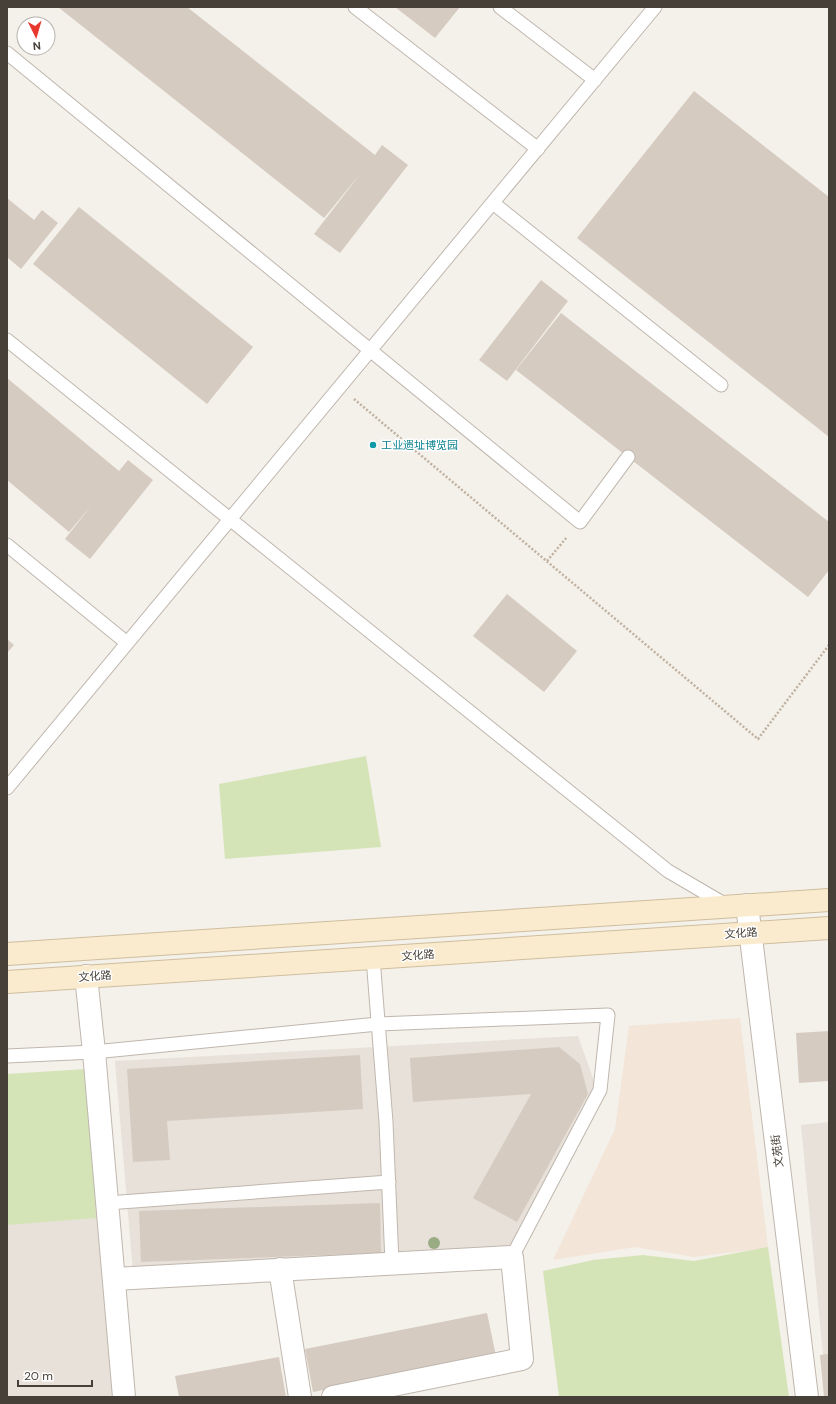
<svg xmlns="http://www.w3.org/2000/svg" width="836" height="1404" font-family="'DM Sans','Noto Sans SC',sans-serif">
<rect width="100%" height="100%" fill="#f4f0ea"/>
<path fill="#e7e1d9" d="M578,1036L595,1084L513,1257L133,1272L115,1061Z
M829,1122V1397H827L801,1125Z
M105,1176L124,1397H7V1185Z"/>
<path fill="#f3e5d8" d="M740,1018L768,1248L694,1257L635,1247L553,1260L615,1129L629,1026Z"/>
<path fill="#d4e4b7" d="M366,756L381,847L225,859L219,784Z
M86,1069L96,1218L7,1225V1074Z
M768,1247L789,1397H559L543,1271L593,1260L643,1255L694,1261Z"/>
<path fill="#d5cbc1" d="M58,7H187L375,155L382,145L408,165L340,253L314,234L361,173L324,218Z
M395,7H460L435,38Z
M694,91L829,197V437L577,238Z
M7,198L34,220L42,210L58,223L21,269L7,257Z
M79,207L253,347L207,404L33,264Z
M541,280L568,301L507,381L479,360Z
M561,313L829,522V570L808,597L516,370Z
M7,378L119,471L128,460L153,480L90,559L65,539L91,506L69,532L7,480Z
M507,594L577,651L544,692L473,636Z
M7,639L14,645L7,653Z
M829,1031V1081L799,1083L796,1033Z
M559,1047L580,1064L588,1094L517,1222L473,1198L531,1094L413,1102L410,1058Z
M360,1055L363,1109L167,1121L170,1160L133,1162L127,1069Z
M380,1203L381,1253L141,1262L139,1211Z
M487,1313L496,1356L313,1392L305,1349Z
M829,1354V1397H824L820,1355Z
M279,1357L286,1397H179L175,1376Z"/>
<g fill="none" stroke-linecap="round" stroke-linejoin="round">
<g stroke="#bfb7ae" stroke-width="15">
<path id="lane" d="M355,7L538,149
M500,7L595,80
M7,53L580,522L628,457
M493,203L721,385
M7,340L668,871L726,905
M7,545L127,643
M7,788L655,7
M373,958L386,1122L392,1263
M7,1056L94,1052L378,1024L608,1015L600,1090L512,1257
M107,1203L389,1182"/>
</g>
<g stroke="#bfb7ae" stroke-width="24">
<path id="street" d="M747,905L807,1397
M86,976L94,1052L124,1397
M280,1269L300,1397
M114,1279L512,1257L522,1359L333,1397"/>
</g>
<g stroke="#cfbe9e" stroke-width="24">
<path id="secondary" d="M7,954L829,900
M7,982L829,928"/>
</g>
<path stroke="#bfb1a0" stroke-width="2.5" stroke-dasharray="2 2" stroke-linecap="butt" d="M354,399L758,739L829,645
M547,561L567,537"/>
<use href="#lane" stroke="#fff" stroke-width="13"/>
<use href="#street" stroke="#fff" stroke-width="22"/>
<use href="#secondary" stroke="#faebce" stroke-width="22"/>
</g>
<circle fill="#9aac84" cx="434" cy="1243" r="6"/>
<circle fill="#0f9aa8" stroke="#fff" stroke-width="1.5" cx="373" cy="445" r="4"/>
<g text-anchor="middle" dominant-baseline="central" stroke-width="3" stroke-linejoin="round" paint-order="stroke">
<g font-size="11" fill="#0d838f" stroke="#fff" text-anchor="start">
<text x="381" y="445">工业遗址博览园</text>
</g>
<g font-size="11" fill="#474039" stroke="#fff">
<text transform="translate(741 933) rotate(-4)">文化路</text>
<text transform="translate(418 955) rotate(-4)">文化路</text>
<text transform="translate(95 976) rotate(-4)">文化路</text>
<text transform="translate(777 1151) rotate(-97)">文苑街</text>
</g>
</g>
<rect width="836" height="1404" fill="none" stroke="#474039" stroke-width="16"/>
<g transform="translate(36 36) rotate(175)"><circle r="19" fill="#ffffff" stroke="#b5b3b0"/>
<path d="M0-3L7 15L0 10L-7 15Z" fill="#e8372d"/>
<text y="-6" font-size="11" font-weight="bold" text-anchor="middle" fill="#474039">N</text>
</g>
<path d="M18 1380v6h74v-6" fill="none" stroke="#474039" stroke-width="2"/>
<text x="24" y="1380" font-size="12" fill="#474039" stroke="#ffffff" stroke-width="3" paint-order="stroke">20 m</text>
</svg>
